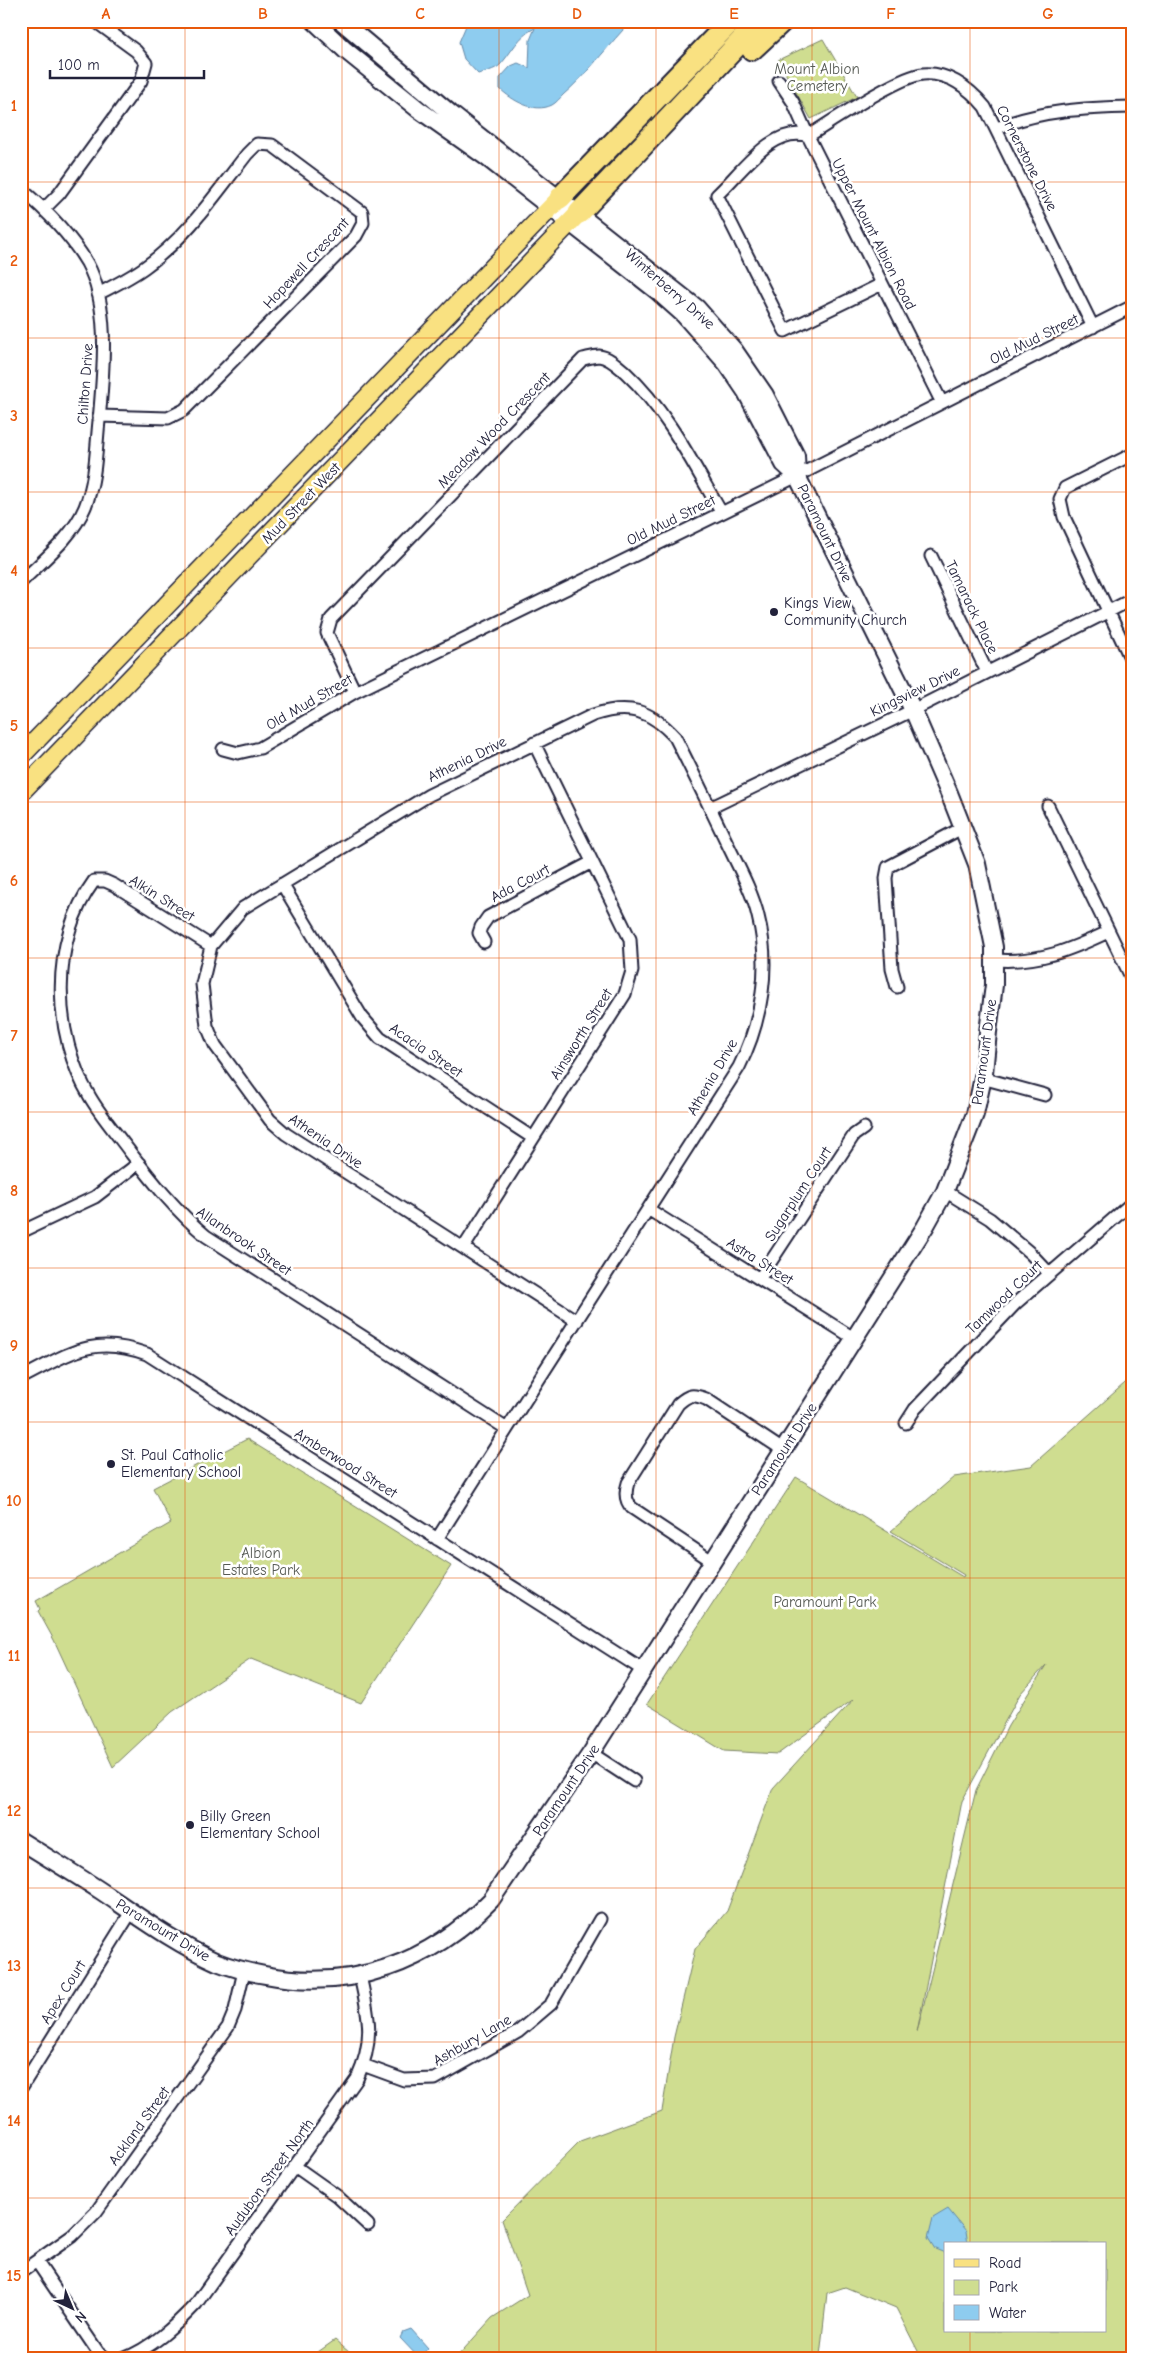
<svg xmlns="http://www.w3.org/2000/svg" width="1154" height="2380" font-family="'Comic Neue',sans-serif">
<rect width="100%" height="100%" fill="#fff"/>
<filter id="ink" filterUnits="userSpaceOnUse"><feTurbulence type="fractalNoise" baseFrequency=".02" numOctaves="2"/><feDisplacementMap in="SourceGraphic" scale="10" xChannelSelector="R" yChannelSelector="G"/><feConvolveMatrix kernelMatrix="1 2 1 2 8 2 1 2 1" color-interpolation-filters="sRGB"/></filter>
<g filter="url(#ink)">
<path fill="#cfdd90" stroke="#788066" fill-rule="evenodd" d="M823,39L857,97L811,119L778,60Z
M1133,1376V2359H922L896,2308L845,2287L827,2293L820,2356L809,2359H455L492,2318L528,2295L502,2220L580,2141L662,2111L674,2037L695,1949L727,1911L773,1788L854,1699L778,1754L724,1751L647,1704L796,1477L963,1577L964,1575L891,1531L954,1477L1031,1466ZM1046,1665L1008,1726L976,1790L917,2032L962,1801L1020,1694ZM945,2244H1105V2331H945Z
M247,1439L451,1566L361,1703L251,1659L172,1712L113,1767L54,1640L38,1611L40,1609L36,1601L171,1523L153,1488Z
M335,2340L357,2359H308Z"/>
<path fill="#8eccef" stroke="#6388a7" d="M468,21H621L623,30C603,52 585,76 563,95C560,98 556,103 552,105C534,114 512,100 500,89V78L511,66L518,63L529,68L530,40L535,28C518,36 512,52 500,65C495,70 484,72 478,74L464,59L459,42Z
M948,2209L966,2231L968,2244H945V2253L935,2249L928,2238L933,2218Z
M411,2329L428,2348L419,2358L400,2338L403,2332Z"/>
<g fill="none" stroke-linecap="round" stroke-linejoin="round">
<g stroke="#22223b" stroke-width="15">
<path id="street" d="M779,81L793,102L808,136L941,401
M997,128C1041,110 1085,108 1133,107
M21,189C47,211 70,234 87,263C111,307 103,373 99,421C96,449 96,480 85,507C72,538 44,559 21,582
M44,209L59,194L141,81L146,63L136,51L95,21
M882,284L785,331L717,195C740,174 773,124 808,136C831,122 899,76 923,74C949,72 969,88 985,107L1093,327
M98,294C113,286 130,278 145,267C187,237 215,195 247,154L257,144L272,145L362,212L363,223L356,236L184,410L168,418L99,416
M1133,454L1065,488L1060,499L1064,517L1133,664
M931,556L987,672
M355,692L327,633L331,619L583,359C588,358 594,356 599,356C609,357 618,366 625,372C667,411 692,462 721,512
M223,749L238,753L260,748L355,692L797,476L1133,306
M1048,806L1133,981
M710,808L913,710L1133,599
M282,884L362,1017L380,1038L533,1138
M484,942L479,933L481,927L488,917L592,862
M211,946L114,885L105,881H94C50,941 52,1034 90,1097C101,1116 117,1134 130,1152C153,1182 177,1212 206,1236L507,1429
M995,960C1039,963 1070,950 1108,932
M897,987L892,969L886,878L888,867L962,828
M982,1078L1045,1095
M945,1191L990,1219L1030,1253L1049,1273
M648,1209L855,1339
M21,1232L95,1197L139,1163
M464,1247L625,994L632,971L630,939L534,743
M760,1278L854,1135L864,1128
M21,1378C69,1354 92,1334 147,1354L643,1670
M906,1423L915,1409L1016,1303L1133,1202
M437,1539C537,1381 639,1224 739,1067C762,1021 771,966 758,916C752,891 738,866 727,843C710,808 693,772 675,737C650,710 629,703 593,715L429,795L243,908L211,946L202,984L207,1026L215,1045L270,1120L286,1134L577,1321
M712,1561L632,1508C625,1501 625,1492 628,1483L678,1404C689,1394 693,1394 706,1399L783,1450
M591,1753L634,1781
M363,2065L404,2080L435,2079L518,2032L551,2004L600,1919
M21,2088L131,1912
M296,2167L337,2196L368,2225
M37,2262L98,2352L107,2359
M21,2272L72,2236L96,2212L228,2027L235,2010L244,1971
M123,2359C152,2348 175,2326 196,2304L357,2079C375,2040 369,2016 360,1976"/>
</g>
<g stroke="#22223b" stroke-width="20">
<path id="secondary" d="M341,21L450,113L697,308L734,350L765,395L796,456L797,476
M21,1841C48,1858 75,1874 101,1891C138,1916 176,1944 217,1962C232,1968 249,1972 265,1975C352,1992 430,1963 491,1900L591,1753L925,1227L945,1191L975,1114L984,1073L988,1032L994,985V947L977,864L949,793L913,710L797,476L784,464L746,392L727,364L683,314L656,290L486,157L418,109L345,50L314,21"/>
</g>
<g stroke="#22223b" stroke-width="21">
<path id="primary" d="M21,756L560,198
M21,792L579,213"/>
</g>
<g stroke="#22223b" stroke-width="25">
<path id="highway" d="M752,49L782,21
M560,198L731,21
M579,213L760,21"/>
</g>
<use href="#street" stroke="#fff" stroke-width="11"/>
<use href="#secondary" stroke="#fff" stroke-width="16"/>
<use href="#primary" stroke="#f9e181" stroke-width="18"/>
<use href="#highway" stroke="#f9e181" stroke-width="21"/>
</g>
</g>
<path fill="none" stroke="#e8590c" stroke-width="1" stroke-opacity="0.55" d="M185,21V2359M342,21V2359M499,21V2359M656,21V2359M812,21V2359M970,21V2244M21,182H1133M21,338H1133M21,492H1133M21,648H1133M21,802H1133M21,958H1133M21,1112H1133M21,1268H1133M21,1422H1133M21,1578H1133M21,1732H1133M21,1888H1133M21,2042H1133M21,2198H1133M970,2331V2359"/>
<g fill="#22223b" stroke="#fff" stroke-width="2">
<circle cx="774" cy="612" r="5"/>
<circle cx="111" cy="1464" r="5"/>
<circle cx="190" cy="1825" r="5"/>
</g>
<g text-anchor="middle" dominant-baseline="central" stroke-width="5" stroke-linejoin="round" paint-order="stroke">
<g font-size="15" fill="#565a54" stroke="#fff">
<text x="817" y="69">Mount Albion<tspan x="817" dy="17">Cemetery</tspan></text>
<text x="261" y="1553">Albion<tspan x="261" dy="17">Estates Park</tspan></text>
<text x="825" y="1602">Paramount Park</text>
</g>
<g font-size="15" fill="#22223b" stroke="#fff">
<text transform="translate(1027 158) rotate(63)">Cornerstone Drive</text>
<text transform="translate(874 234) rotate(63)">Upper Mount Albion Road</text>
<text transform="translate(306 263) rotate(-47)">Hopewell Crescent</text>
<text transform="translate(670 289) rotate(41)">Winterberry Drive</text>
<text transform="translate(1034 339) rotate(-26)">Old Mud Street</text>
<text transform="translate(85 384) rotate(-86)">Chilton Drive</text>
<text transform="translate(494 430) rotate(-46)">Meadow Wood Crescent</text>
<text transform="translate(301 503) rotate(-46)">Mud Street West</text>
<text transform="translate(671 520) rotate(-26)">Old Mud Street</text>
<text transform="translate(825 533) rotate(64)">Paramount Drive</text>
<text transform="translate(972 607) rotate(64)">Tamarack Place</text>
<text transform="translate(915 691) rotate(-26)">Kingsview Drive</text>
<text transform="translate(309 702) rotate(-30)">Old Mud Street</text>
<text transform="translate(467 759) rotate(-26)">Athenia Drive</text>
<text transform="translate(520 883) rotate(-28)">Ada Court</text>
<text transform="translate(162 898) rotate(32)">Alkin Street</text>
<text transform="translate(581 1034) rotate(-58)">Ainsworth Street</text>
<text transform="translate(426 1050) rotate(34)">Acacia Street</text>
<text transform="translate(984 1052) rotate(-82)">Paramount Drive</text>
<text transform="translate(712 1077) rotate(-60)">Athenia Drive</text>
<text transform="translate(326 1141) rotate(34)">Athenia Drive</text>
<text transform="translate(798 1194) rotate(-57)">Sugarplum Court</text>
<text transform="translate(244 1241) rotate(34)">Allanbrook Street</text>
<text transform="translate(760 1261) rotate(32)">Astra Street</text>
<text transform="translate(1004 1297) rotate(-44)">Tamwood Court</text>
<text transform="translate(784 1449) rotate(-57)">Paramount Drive</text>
<text transform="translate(346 1463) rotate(32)">Amberwood Street</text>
<text transform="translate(566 1790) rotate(-56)">Paramount Drive</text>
<text transform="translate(163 1930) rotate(31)">Paramount Drive</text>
<text transform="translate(63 1992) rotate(-58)">Apex Court</text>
<text transform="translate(472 2040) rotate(-30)">Ashbury Lane</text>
<text transform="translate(139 2126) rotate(-54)">Ackland Street</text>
<text transform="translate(269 2177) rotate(-54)">Audubon Street North</text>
</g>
<g font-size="15" fill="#22223b" stroke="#fff" text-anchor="start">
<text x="784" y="603">Kings View<tspan x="784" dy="17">Community Church</tspan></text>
<text x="121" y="1455">St. Paul Catholic<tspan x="121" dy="17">Elementary School</tspan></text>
<text x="200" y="1816">Billy Green<tspan x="200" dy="17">Elementary School</tspan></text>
</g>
</g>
<rect width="1154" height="2380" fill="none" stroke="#fff" stroke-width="55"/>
<rect x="944" y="2242" width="162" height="90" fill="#ffffff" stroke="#a7a7b1"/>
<rect x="954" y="2259" width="25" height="8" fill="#f9e181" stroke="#a7a7b1"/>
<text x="989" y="2268" font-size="15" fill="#22223b">Road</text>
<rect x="954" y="2280" width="25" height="15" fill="#cfdd90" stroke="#a7a7b1"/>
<text x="989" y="2292" font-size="15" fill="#22223b">Park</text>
<rect x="954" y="2305" width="25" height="15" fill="#8eccef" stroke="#a7a7b1"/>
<text x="989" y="2318" font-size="15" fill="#22223b">Water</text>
<g transform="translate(72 2308) rotate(136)" stroke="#ffffff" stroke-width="4" paint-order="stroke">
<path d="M0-4L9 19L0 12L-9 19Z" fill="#22223b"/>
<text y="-8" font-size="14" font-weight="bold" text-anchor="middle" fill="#22223b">N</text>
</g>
<path d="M50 70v8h154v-8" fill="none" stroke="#22223b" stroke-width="2.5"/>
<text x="58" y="70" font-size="15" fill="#22223b" stroke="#ffffff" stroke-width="4" paint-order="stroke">100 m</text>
<rect x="28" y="28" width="1098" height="2324" fill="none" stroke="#e8590c" stroke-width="2"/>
<g font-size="16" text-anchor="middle" font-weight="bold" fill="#e8590c">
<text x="106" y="19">A</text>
<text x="263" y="19">B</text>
<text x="420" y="19">C</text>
<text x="577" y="19">D</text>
<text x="734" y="19">E</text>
<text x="891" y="19">F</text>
<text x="1048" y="19">G</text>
<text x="14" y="111">1</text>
<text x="14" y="266">2</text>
<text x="14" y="421">3</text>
<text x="14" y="576">4</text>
<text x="14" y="731">5</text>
<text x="14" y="886">6</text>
<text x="14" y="1041">7</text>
<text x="14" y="1196">8</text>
<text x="14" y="1351">9</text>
<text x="14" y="1506">10</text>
<text x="14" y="1661">11</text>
<text x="14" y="1816">12</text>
<text x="14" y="1971">13</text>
<text x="14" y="2126">14</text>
<text x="14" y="2281">15</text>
</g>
</svg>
